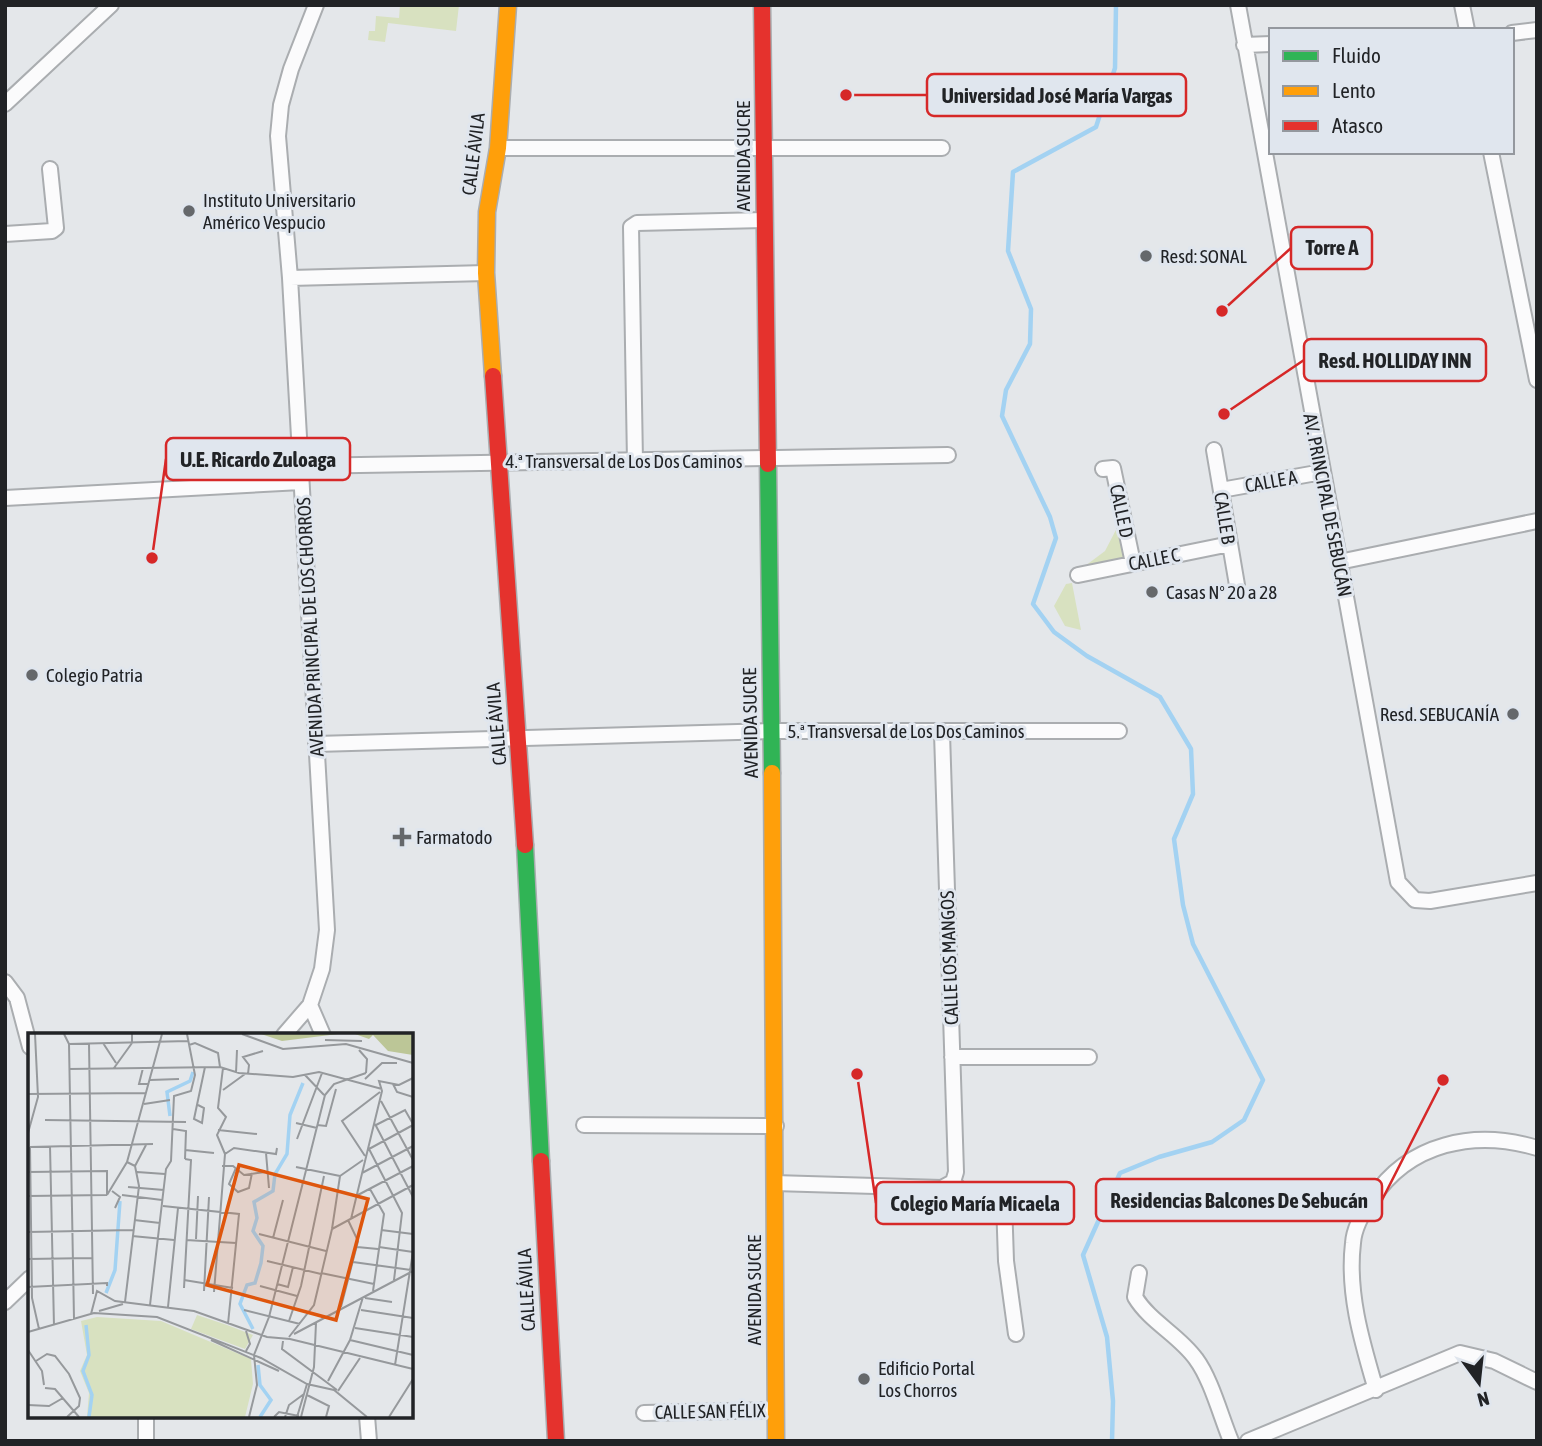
<svg xmlns="http://www.w3.org/2000/svg" width="1542" height="1446" font-family="'Asap Condensed',sans-serif">
<rect width="100%" height="100%" fill="#e4e7ea"/>
<path fill="#d8e1c0" d="M400,5H459L456,31L388,23L385,42L368,40L369,31H375L376,16L399,18Z
M1119,524L1126,559L1081,569L1105,551Z
M1072,583L1081,630L1065,626L1054,606L1066,584Z"/>
<g fill="none" stroke-linecap="round" stroke-linejoin="round">
<path stroke="#a3d2f2" stroke-width="4.5" d="M1112,1441L1113,1401L1107,1337L1083,1255L1120,1173L1159,1157L1212,1142L1244,1120L1263,1080L1193,944L1183,905L1174,839L1193,794L1191,749L1160,697L1087,656L1054,632L1033,604L1056,538L1050,517L1002,416L1006,390L1030,344L1031,309L1008,251L1013,172L1096,127L1115,68L1116,5"/>
<g stroke="#aaadb0" stroke-width="18">
<path id="street" d="M1238,5L1398,882L1415,900L1430,901L1537,883
M1462,5L1467,30
M1512,33L1537,30
M1244,45L1271,44
M5,104L111,5
M498,148H942
M1491,152L1537,380
M5,234L52,231L56,228L50,169
M290,278L486,273
M1214,450L1237,585
M635,461L631,227L637,223L764,220
M300,466L948,455
M1103,469L1113,468L1133,563
M1221,490L1322,472
M5,498L301,482
M1339,562L1537,521
M1078,575L1230,544
M942,733L956,1172L953,1182
M316,744L771,731H1119
M5,982L17,998L30,1047
M310,1005L323,1035
M284,1035L310,1005L322,969L327,930L290,278L278,136L281,105L291,69L316,5
M952,1057H1089
M584,1125L776,1126
M953,1182L961,1191L1004,1201L1006,1261L1016,1334
M774,1183L942,1188L953,1182
M1139,1273L1135,1297C1150,1322 1179,1335 1196,1359C1211,1379 1221,1417 1231,1441
M5,1302L30,1278
M1376,1390C1362,1342 1347,1293 1353,1243C1354,1227 1363,1212 1372,1199C1409,1143 1474,1129 1537,1148
M644,1413L775,1410
M367,1416L369,1441
M146,1441V1416
M1248,1441L1460,1353L1494,1361L1537,1382"/>
</g>
<g stroke="#aaadb0" stroke-width="19">
<path id="fast" d="M768,464L772,773
M525,845L541,1161"/>
</g>
<g stroke="#aaadb0" stroke-width="19">
<path id="slow" d="M493,376L486,273L487,212L498,148L508,5
M772,773L776,1441"/>
</g>
<g stroke="#aaadb0" stroke-width="19">
<path id="jam" d="M762,5L768,464
M493,376L525,845
M541,1161L556,1441"/>
</g>
<use href="#street" stroke="#fbfbfc" stroke-width="14"/>
<use href="#fast" stroke="#30b455" stroke-width="16"/>
<use href="#slow" stroke="#ff9f0a" stroke-width="16"/>
<use href="#jam" stroke="#e5322d" stroke-width="16"/>
</g>
<g fill="#65686b" stroke="#e0e6ee" stroke-width="2.5">
<circle cx="189" cy="211" r="7"/>
<circle cx="1146" cy="256" r="7"/>
<circle cx="1152" cy="592" r="7"/>
<circle cx="32" cy="675" r="7"/>
<circle cx="1513" cy="714" r="7"/>
<path d="M398.5 826.5h7v7h7v7h-7v7h-7v-7h-7v-7h7z"/>
<circle cx="864" cy="1379" r="7"/>
</g>
<g text-anchor="middle" dominant-baseline="central" stroke-width="6" stroke-linejoin="round" paint-order="stroke">
<g font-size="19" fill="#212326" stroke="#e0e6ee">
<text transform="translate(473 154) rotate(-83)">CALLE ÁVILA</text>
<text transform="translate(743 156) rotate(-90)">AVENIDA SUCRE</text>
<text x="624" y="461">4.ª Transversal de Los Dos Caminos</text>
<text transform="translate(1271 481) rotate(-10)">CALLE A</text>
<text transform="translate(1328 505) rotate(79)">AV. PRINCIPAL DE SEBUCÁN</text>
<text transform="translate(1122 511) rotate(78)">CALLE D</text>
<text transform="translate(1225 518) rotate(81)">CALLE B</text>
<text transform="translate(1154 559) rotate(-11)">CALLE C</text>
<text transform="translate(310 627) rotate(-93)">AVENIDA PRINCIPAL DE LOS CHORROS</text>
<text transform="translate(750 723) rotate(-91)">AVENIDA SUCRE</text>
<text transform="translate(496 724) rotate(-95)">CALLE ÁVILA</text>
<text x="906" y="731">5.ª Transversal de Los Dos Caminos</text>
<text transform="translate(949 958) rotate(-92)">CALLE LOS MANGOS</text>
<text transform="translate(526 1290) rotate(-93)">CALLE ÁVILA</text>
<text transform="translate(754 1290) rotate(-90)">AVENIDA SUCRE</text>
<text transform="translate(710 1411) rotate(-1)">CALLE SAN FÉLIX</text>
</g>
<g font-size="19" fill="#212326" stroke="#e0e6ee" text-anchor="start">
<text x="203" y="200">Instituto Universitario<tspan x="203" dy="22">Américo Vespucio</tspan></text>
<text x="1160" y="256">Resd: SONAL</text>
<text x="1166" y="592">Casas N° 20 a 28</text>
<text x="46" y="675">Colegio Patria</text>
<text x="1499" y="714" text-anchor="end">Resd. SEBUCANÍA</text>
<text x="416" y="837">Farmatodo</text>
<text x="878" y="1368">Edificio Portal<tspan x="878" dy="22">Los Chorros</tspan></text>
</g>
</g>
<g transform="translate(28 1033)">
<rect width="385" height="385" fill="#e4e7ea"/>
<path d="M169,282L199,292L225,302L217,316L163,296ZM69,284L133,288L223,326L225,351L217,384H59L61,360L52,338L59,322L53,288Z" fill="#d8e1c0"/>
<path d="M233,1H310L254,8ZM327,1H385V22L360,18L345,2L341,6Z" fill="#bcc697"/>
<path fill="none" stroke="#a3d2f2" stroke-width="3.5" d="M142,83L139,59L162,48L165,39M78,260L87,237L92,168M58,292L61,322L55,338L64,362L61,384M225,296L212,271L219,252L227,250L233,230L235,213L225,198L229,185L226,169L245,158L247,141L259,121L262,82L275,50M230,332L232,352L243,367L232,384"/>
<path fill="none" stroke="#96999c" stroke-width="2" d="M36,1L41,11L46,286M214,1L255,16L318,11L385,30M297,7L334,8M75,10L88,30M41,11L160,8M61,11L65,261M161,12L167,10L190,20L192,34M331,17L339,26L338,40M86,35L104,10V1M115,35L111,51H121M41,36L192,34L211,40L265,44L291,39L354,56M208,40L209,17M220,41L221,32L215,24L235,18M277,42L296,62M337,46L354,30H369M122,47L151,46M365,51L369,59L385,64M195,57L217,41M0,61L118,60M353,68L385,127M116,71L142,67M170,72L176,75L174,90L166,86L177,34M17,87L158,89M268,90L289,95M347,91L385,164M289,92L298,93L308,56M348,92L377,77L385,91M145,96L158,98L157,126M190,97L229,101M0,100L10,64L7,1M269,106L294,40M22,113L26,293M2,114L4,265L11,296M2,114L125,111M340,114L374,180L366,247M341,116L385,92M157,117L186,120M238,120L241,155M197,121L206,115L248,121L249,115M337,123L314,88L352,59M107,133L118,112M194,133H205L216,142L237,139M268,134L312,143M208,135L201,151L210,159L221,155L224,140M0,139L79,138V162M109,139L137,141M334,140L385,113M100,154L136,157M342,156L356,181L345,258M84,158L92,164L87,175M79,162L99,129L134,1M94,162L134,167M0,163L79,162M328,163L385,133M135,173L211,181L200,291M323,186L354,58L351,48L371,52L385,45M106,187L132,190M304,196L312,143L335,127M353,197L385,201M0,199L105,197M231,201L298,218M104,203L146,207M245,205L255,167M168,206L170,163M158,207L208,210M329,214L350,216M351,214L385,219M0,226L64,225M239,228L293,241M325,229L383,237M293,240L346,251M156,247L205,255M249,251L260,254L265,234M232,253L269,263M0,254L79,250V253M156,255L163,127L157,126M176,258L181,164M186,259L197,121L189,102L198,84L190,75L195,35M337,265L364,269M97,269L111,153L107,133L99,129M122,272L138,136L143,128L146,63L163,58L167,42L159,1M140,274L150,175M313,274L330,208L320,187M216,277L272,291M333,277L385,285M71,278L95,271M63,281L69,258L87,268L166,278L239,304L262,306L385,336M261,288L273,253L296,143M327,295L385,304M0,299L66,280L129,284L233,325L279,351L306,357L339,384M266,301L385,238M261,304L286,272L304,196L385,152M183,307L251,338M322,307L385,322M255,308L254,316L309,357M0,317L14,338L16,352M218,318L222,311L218,298M8,328L19,321L27,323L41,341L52,365L51,373L39,384M367,332L385,219M300,348L322,307L335,264M17,355L27,356L51,384M310,358L332,325M279,362L301,373L298,384M0,372L21,373L35,365M221,384L229,352L226,322L241,284L297,62L306,51L338,40M246,384L251,379L271,383M257,384L261,372L276,361M269,384L279,351M273,384L286,334L288,290M361,384L385,346"/>
<path fill="#de560d" fill-opacity="0.15" stroke="#de560d" stroke-width="3.5" d="M211,132L340,166L308,287L179,252Z"/>
<rect width="385" height="385" fill="none" stroke="#212326" stroke-width="3.5"/>
</g>
<path fill="none" stroke="#d62828" stroke-width="2.5" d="M846 95L927 95M1222 311L1291 248M1224 414L1304 360M152 558L166 459M1443 1080L1382 1200M857 1074L876 1203"/>
<g fill="#d62828" stroke="#e0e6ee" stroke-width="2.5">
<circle cx="846" cy="95" r="7"/>
<circle cx="1222" cy="311" r="7"/>
<circle cx="1224" cy="414" r="7"/>
<circle cx="152" cy="558" r="7"/>
<circle cx="1443" cy="1080" r="7"/>
<circle cx="857" cy="1074" r="7"/>
</g>
<g fill="#e0e6ee" stroke="#d62828" stroke-width="2.5">
<rect x="927" y="74" width="259" height="42" rx="7"/>
<rect x="1291" y="227" width="81" height="42" rx="7"/>
<rect x="1304" y="339" width="182" height="42" rx="7"/>
<rect x="166" y="438" width="184" height="42" rx="7"/>
<rect x="1096" y="1179" width="286" height="42" rx="7"/>
<rect x="876" y="1182" width="198" height="42" rx="7"/>
</g>
<g font-size="21" text-anchor="middle" font-weight="bold" fill="#212326">
<text x="1057" y="103">Universidad José María Vargas</text>
<text x="1332" y="255">Torre A</text>
<text x="1395" y="368">Resd. HOLLIDAY INN</text>
<text x="258" y="467">U.E. Ricardo Zuloaga</text>
<text x="1239" y="1208">Residencias Balcones De Sebucán</text>
<text x="975" y="1211">Colegio María Micaela</text>
</g>
<rect width="1542" height="1446" fill="none" stroke="#212326" stroke-width="14"/>
<rect x="1269" y="28" width="245" height="126" fill="#e0e6ee" stroke="#94989e" stroke-width="2"/>
<rect x="1283" y="51" width="35" height="10" fill="#30b455" stroke="#94989e" stroke-width="2"/>
<text x="1332" y="63" font-size="21" fill="#212326">Fluido</text>
<rect x="1283" y="86" width="35" height="10" fill="#ff9f0a" stroke="#94989e" stroke-width="2"/>
<text x="1332" y="98" font-size="21" fill="#212326">Lento</text>
<rect x="1283" y="121" width="35" height="10" fill="#e5322d" stroke="#94989e" stroke-width="2"/>
<text x="1332" y="133" font-size="21" fill="#212326">Atasco</text>
<g transform="translate(1479 1383) rotate(165)" stroke="#e0e6ee" stroke-width="5" paint-order="stroke">
<path d="M0-5L12 26L0 18L-12 26Z" fill="#212326"/>
<text y="-10" font-size="19" font-weight="bold" text-anchor="middle" fill="#212326">N</text>
</g>
</svg>
